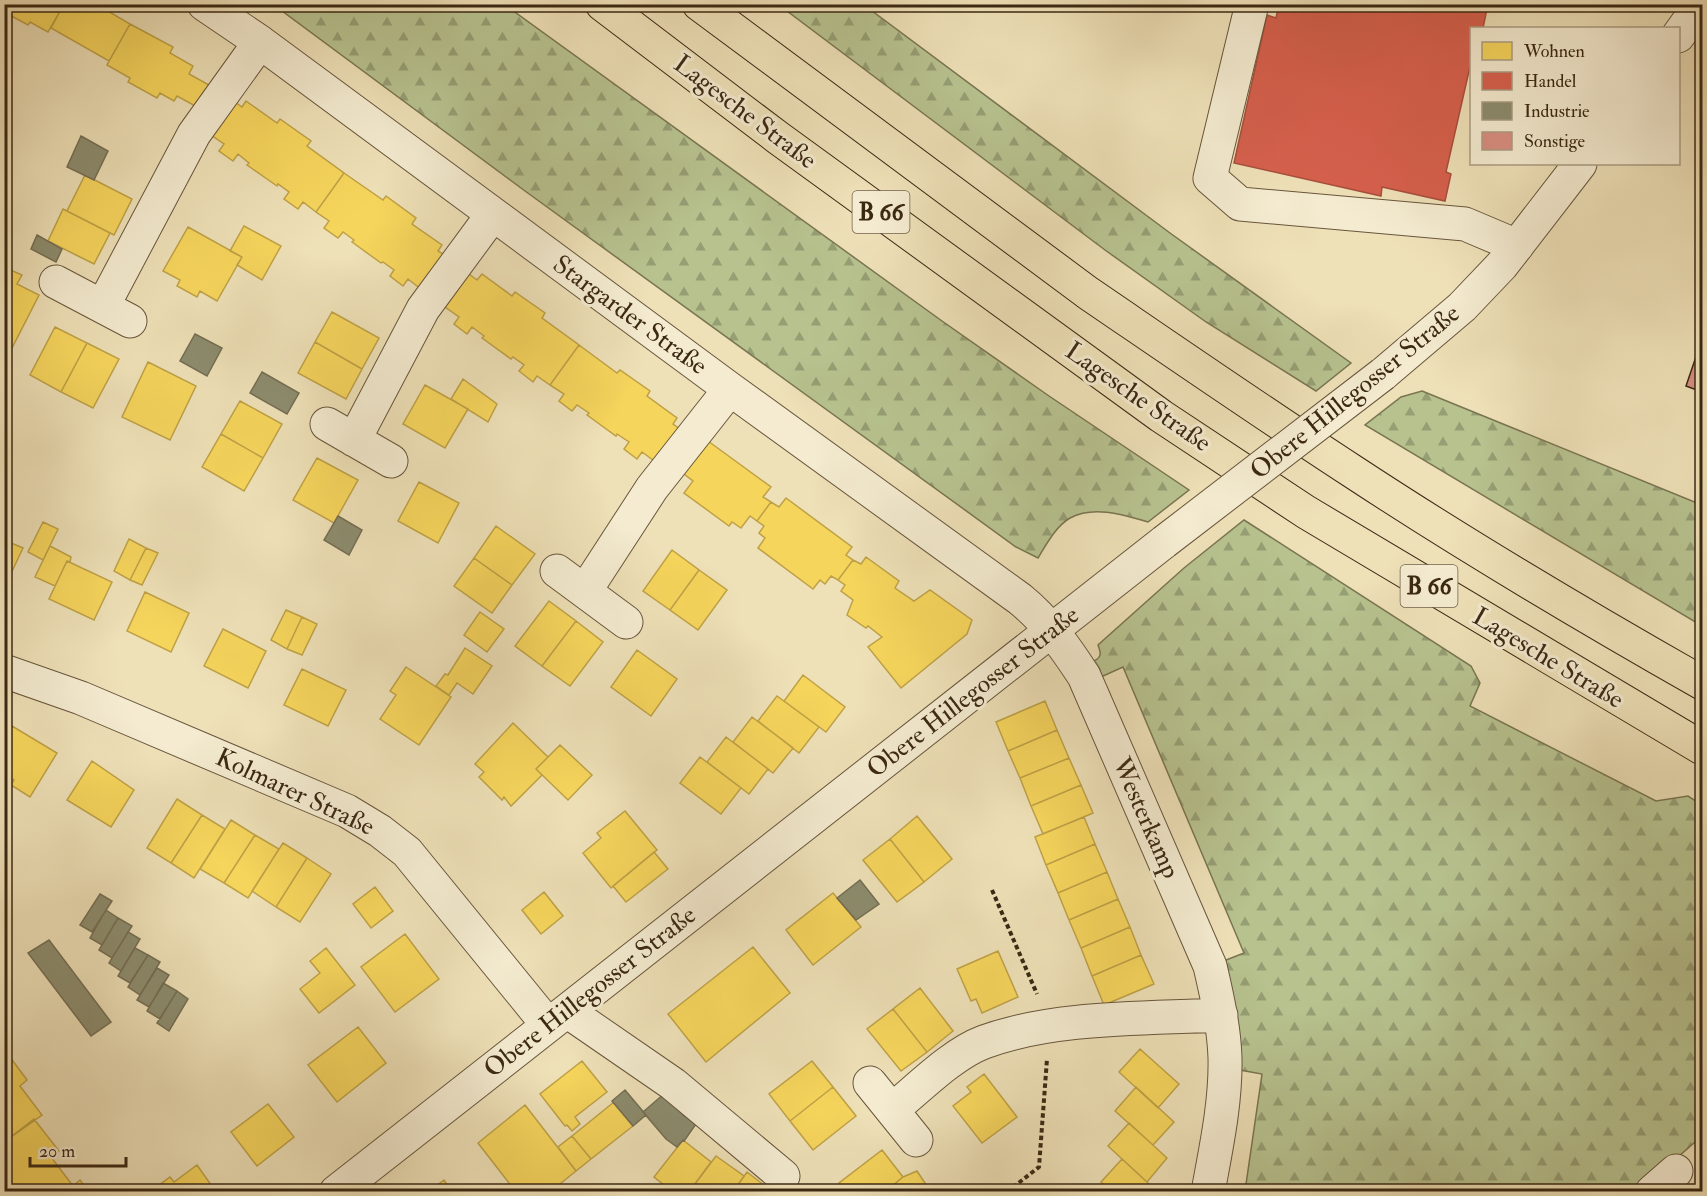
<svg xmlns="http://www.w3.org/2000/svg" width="1707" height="1196" font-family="'IM FELL Double Pica',serif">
<defs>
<pattern id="forest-firs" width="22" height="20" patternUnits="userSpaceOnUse" patternTransform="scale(1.5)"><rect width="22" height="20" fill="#b7c28f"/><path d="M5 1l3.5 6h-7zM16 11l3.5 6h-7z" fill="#969e74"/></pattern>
</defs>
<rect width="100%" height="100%" fill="#eee0b7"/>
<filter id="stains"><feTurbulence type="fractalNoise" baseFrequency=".00333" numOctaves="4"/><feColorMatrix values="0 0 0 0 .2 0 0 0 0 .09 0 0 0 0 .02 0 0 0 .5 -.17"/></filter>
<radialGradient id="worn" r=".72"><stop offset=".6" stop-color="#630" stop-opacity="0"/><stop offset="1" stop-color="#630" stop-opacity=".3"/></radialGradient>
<path fill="url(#forest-firs)" stroke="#797551" stroke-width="1.5" d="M274,5H505L942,321L1049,396L1189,490L1148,522C1124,515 1094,505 1070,518C1056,526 1046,545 1038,558L1016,547L525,191Z
M779,5H864L1170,233L1351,363L1316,391L1206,322L1105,250Z
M1422,391L1702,505V626L1365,425L1401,397Z
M1244,520L1471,666L1480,683L1470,706L1656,801L1688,796L1702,805V1136L1639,1191H1245L1262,1074L1240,1070L1221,962L1244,953L1123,667L1101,677L1094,661C1102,657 1101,653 1098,645L1184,568Z"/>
<path fill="#f6d55c" stroke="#bea146" stroke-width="1.5" d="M4,4H64L48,32L30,22L28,25L4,12Z
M64,4H96L130,24L109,61L51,28Z
M130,24L173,47L170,53L193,66L189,74L209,85L197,107L177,96L174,101L160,93L157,98L128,82L130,78L107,65Z
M246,101L277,123L280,119L311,141L307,146L344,173L316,212L303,202L298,209L284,199L289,192L278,184L277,186L247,165L249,163L238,154L233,161L219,151L224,144L211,135L235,102L242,107Z
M344,173L383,200L386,196L416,218L412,224L442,245L438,251L446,256L422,290L408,279L403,286L390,276L394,270L383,262L381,263L352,242L354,240L343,232L338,238L324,228L329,221L316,212Z
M85,175L132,199L114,235L67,211Z
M63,209L110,233L94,264L48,241Z
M244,226L281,246L262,280L237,265L242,257L230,251Z
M188,227L242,257L217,301L200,291L197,297L177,286L180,280L163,271Z
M4,267L22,275L17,284L39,295L12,348L4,345Z
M469,274L477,280L482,274L512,296L515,292L545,313L542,318L579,345L550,385L537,376L533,382L519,371L524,365L513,357L511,359L482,338L484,336L472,327L467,334L454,324L459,317L445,307Z
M332,312L379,338L362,369L315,342Z
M55,327L87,343L61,392L30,375Z
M315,342L362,369L346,399L298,373Z
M87,343L119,359L93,408L61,392Z
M579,345L617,373L620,370L650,391L647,396L677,418L673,424L681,430L657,463L642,452L637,459L624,449L629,442L617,434L616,436L587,415L589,413L577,405L572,411L559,401L564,394L550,385Z
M148,362L196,386L170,440L122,417Z
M463,379L497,404L488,422L451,399Z
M425,385L468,409L445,448L403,424Z
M240,401L282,424L263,458L221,434Z
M221,434L263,458L244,491L202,467Z
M708,441L771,487L763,497L771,502L757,521L750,516L741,528L732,522L729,526L684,493L693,481L684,474Z
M317,458L358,480L334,523L293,500Z
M419,482L459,503L438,543L398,521Z
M786,498L852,547L846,555L853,560L838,580L831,576L825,584L820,580L813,589L758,548L765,538L759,533L764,526L757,521L771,502L779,507Z
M43,522L58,529L43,560L28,552Z
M496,526L535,554L512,585L474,558Z
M129,539L146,548L130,580L114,571Z
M4,540L23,548L6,584H4Z
M50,546L71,557L70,562L67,561L55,586L35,577Z
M146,548L158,553L142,585L130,580Z
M672,550L699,570L670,610L643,591Z
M866,557L899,581L895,588L914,601L930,590L972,620L967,634L901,688L868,647L882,637L868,626L866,628L847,615L853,600L841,591L845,585L838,580L853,560L861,564Z
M474,558L512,585L492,613L454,586Z
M67,561L112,582L94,620L49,599Z
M699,570L727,590L698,630L670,610Z
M145,592L189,613L171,652L127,631Z
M549,601L576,621L542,666L515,646Z
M286,610L302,617L287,649L271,640Z
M480,612L504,629L487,652L464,635Z
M302,617L317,624L302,655L287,649Z
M576,621L603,642L570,686L542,666Z
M223,629L266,651L248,688L204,666Z
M465,648L492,666L473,694L457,683L449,695L436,686L445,674L448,675Z
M637,650L677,679L651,716L611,687Z
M406,667L451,697L419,745L380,719L396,695L390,691Z
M302,669L346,690L328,726L284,705Z
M803,675L845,707L826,732L784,701Z
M777,696L819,727L799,753L758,721Z
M1045,701L1057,730L1008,751L996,722Z
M752,717L793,748L773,773L733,742Z
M513,723L548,757L536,769L542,775L511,806L504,797L502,800L479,777L484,772L475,764Z
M12,726L57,753L30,797L11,785L14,780L4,774V738Z
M1057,730L1069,758L1020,778L1008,751Z
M726,737L768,769L749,794L707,762Z
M560,745L592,775L568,800L536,769Z
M700,757L741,788L721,814L680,783Z
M1069,758L1081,785L1031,806L1020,778Z
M92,761L134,790L111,827L67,800Z
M1081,785L1093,813L1043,834L1031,806Z
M177,799L202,815L171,863L147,848Z
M625,811L657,850L611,888L583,853L601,838L597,833Z
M202,815L225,829L194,878L171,863Z
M917,816L952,859L924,882L890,839Z
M1084,817L1095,844L1046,865L1035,837Z
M231,820L255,835L224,883L200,869Z
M255,835L279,849L248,898L224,883Z
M890,839L924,882L897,902L863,860Z
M283,843L307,858L276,907L252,891Z
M1095,844L1107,872L1058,893L1046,865Z
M654,852L668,869L626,902L613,886Z
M307,858L331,874L300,922L276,907Z
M1107,872L1118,899L1069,920L1058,893Z
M375,887L393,911L371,928L353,904Z
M544,892L563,916L541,934L522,910Z
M833,893L861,927L813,965L786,930Z
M1118,899L1130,927L1081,948L1069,920Z
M1130,927L1141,955L1092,976L1081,948Z
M405,934L439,979L395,1012L361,967Z
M753,947L790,993L706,1062L668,1014Z
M326,948L355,985L319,1013L300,989L320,973L310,961Z
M998,951L1018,997L982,1013L976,999L971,1001L957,969Z
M1141,955L1154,984L1104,1005L1092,976Z
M920,988L953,1031L927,1052L893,1009Z
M893,1009L927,1052L901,1071L867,1029Z
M358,1027L386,1063L337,1102L308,1065Z
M4,1049L27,1080L20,1086L42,1115L4,1142Z
M1140,1049L1179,1084L1158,1108L1119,1072Z
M582,1061L607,1092L575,1117L580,1124L572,1131L567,1125L565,1126L540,1094Z
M812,1061L833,1087L790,1121L769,1094Z
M984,1074L1017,1117L982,1143L953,1106L971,1092L967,1087Z
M833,1087L856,1116L813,1150L790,1121Z
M1136,1087L1174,1122L1153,1145L1115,1111Z
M614,1102L633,1126L591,1159L572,1136Z
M268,1104L294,1137L257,1166L231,1132Z
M525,1105L576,1171L550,1192H516L478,1143Z
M34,1119L59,1151L51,1157L73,1186L66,1192H6L4,1189V1142Z
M1129,1123L1167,1158L1147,1182L1108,1146Z
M572,1136L591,1159L576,1171L558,1147Z
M683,1140L711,1162L689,1192H673L654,1177Z
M882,1150L903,1177L885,1192H845L839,1183Z
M716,1156L744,1176L733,1192H689Z
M1122,1159L1147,1182L1157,1192H1112L1101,1182Z
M197,1165L216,1192H163L158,1186L170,1177L174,1182Z
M917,1171L931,1192H885L903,1177Z
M747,1172L773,1192H733Z
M80,1180L89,1192H66Z
M444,1180L452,1192H428Z"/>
<path fill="#d6604d" stroke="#a84f3c" stroke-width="1.5" d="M1279,4H1488L1483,28H1472V58L1446,172L1451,174L1445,201L1382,187L1381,196L1234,163L1267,15L1276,18Z"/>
<path fill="#8c8c6e" stroke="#746e53" stroke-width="1.5" d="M81,136L108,151L94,180L67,167Z
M37,235L62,249L56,262L31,249Z
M195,334L222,348L207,376L180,361Z
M262,372L299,393L287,414L250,393Z
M338,516L362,530L349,555L324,540Z
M860,880L879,904L856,920L837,898Z
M100,894L112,901L92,932L80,925Z
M106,910L118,918L102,945L90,938Z
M118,918L132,926L112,958L99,950Z
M128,932L140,939L121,971L109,963Z
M49,940L111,1022L91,1036L28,953Z
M135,948L148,955L130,983L118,976Z
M148,955L160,962L140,995L128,987Z
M157,968L169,975L149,1007L137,1000Z
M163,983L177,991L160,1019L147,1011Z
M177,991L188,999L169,1031L157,1023Z
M625,1090L646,1115L633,1126L612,1101Z
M665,1093L683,1115L696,1124L684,1141L683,1140L677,1147L666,1139L643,1112Z"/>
<path fill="#d88e81" stroke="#3b2813" stroke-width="1.5" d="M1702,339V392L1686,386Z"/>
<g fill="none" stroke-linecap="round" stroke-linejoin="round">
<g stroke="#68563c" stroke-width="35">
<path id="minor" d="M204,4L260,42L730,389L1020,599C1047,621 1065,647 1084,676L1210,966C1217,996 1224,1027 1225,1058C1226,1102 1216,1148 1208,1192
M1252,4L1210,178L1240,204L1465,224L1517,246
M1678,36L1701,4
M56,282L130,321
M103,306L194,134L260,42
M1383,374L1462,307L1502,265L1580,164
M327,424L391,461
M354,440L423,309L493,214
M557,571L626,622
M585,591L652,488L730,389
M4,671L81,698L347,811L380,831L407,852L548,1025
M567,1011L673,1084L783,1176
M870,1083L916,1140
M892,1110C919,1088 952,1054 984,1042C1055,1016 1145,1019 1221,1015
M336,1192L1164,542
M1652,1192L1676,1171"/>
</g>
<g stroke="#3b2813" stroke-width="35">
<path id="highway" d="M602,4L777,137L1161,416L1306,512L1702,748
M699,4L1088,293C1176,353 1263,413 1352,471C1466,546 1584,616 1702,683"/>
</g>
<path stroke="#3b2813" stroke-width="4" stroke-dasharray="4.5 3" stroke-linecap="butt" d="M992,890L1037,994
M1007,1192L1039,1167L1047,1059"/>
<use href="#minor" stroke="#f4ebd0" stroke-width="33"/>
<use href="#highway" stroke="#eee0b7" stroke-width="33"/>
<g stroke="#68563c" stroke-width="35" stroke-linecap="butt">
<path id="minor-bridge" d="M1164,542L1383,374"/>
</g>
<use href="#minor-bridge" stroke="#f4ebd0" stroke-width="33"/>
</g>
<g text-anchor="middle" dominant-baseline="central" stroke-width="6" stroke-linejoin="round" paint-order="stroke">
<g fill="#f4ebd0" stroke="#72624c" stroke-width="1.5">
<rect x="852.5" y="191" width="57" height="42" rx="4.5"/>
<rect x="1400.5" y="565" width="57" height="42" rx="4.5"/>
</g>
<g font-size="24" font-weight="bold" fill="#3b2813">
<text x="881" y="212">B 66</text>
<text x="1429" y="586">B 66</text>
</g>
<g font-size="26" fill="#3b2813" stroke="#f4ebd0">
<text transform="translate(745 112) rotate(37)">Lagesche Straße</text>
<text transform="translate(630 315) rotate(36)">Stargarder Straße</text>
<text transform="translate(1355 392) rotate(-39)">Obere Hillegosser Straße</text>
<text transform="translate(1138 397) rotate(35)">Lagesche Straße</text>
<text transform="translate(1548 658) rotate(31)">Lagesche Straße</text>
<text transform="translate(973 692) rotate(-38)">Obere Hillegosser Straße</text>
<text transform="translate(295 792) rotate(25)">Kolmarer Straße</text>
<text transform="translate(1146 818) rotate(66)">Westerkamp</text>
<text transform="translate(590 992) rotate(-38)">Obere Hillegosser Straße</text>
</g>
</g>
<rect width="1707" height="1196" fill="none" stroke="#eee0b7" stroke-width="24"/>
<rect x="6" y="6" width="1695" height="1184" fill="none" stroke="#3b2813" stroke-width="3"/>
<rect x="12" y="12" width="1683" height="1172" fill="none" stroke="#3b2813" stroke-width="1.5"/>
<rect x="1470" y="27" width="210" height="138" fill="#f4ebd0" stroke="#aa9d84" stroke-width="1.5"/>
<rect x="1482" y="42" width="30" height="18" fill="#f6d55c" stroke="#aa9d84" stroke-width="1.5"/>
<text x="1524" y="57" font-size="18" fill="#3b2813">Wohnen</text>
<rect x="1482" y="72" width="30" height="18" fill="#d6604d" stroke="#aa9d84" stroke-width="1.5"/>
<text x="1524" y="87" font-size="18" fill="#3b2813">Handel</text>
<rect x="1482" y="102" width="30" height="18" fill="#8c8c6e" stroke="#aa9d84" stroke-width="1.5"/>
<text x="1524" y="117" font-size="18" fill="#3b2813">Industrie</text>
<rect x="1482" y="132" width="30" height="18" fill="#d88e81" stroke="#aa9d84" stroke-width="1.5"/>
<text x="1524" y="147" font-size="18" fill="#3b2813">Sonstige</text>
<path d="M30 1157v9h96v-9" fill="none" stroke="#3b2813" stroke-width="3"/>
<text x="39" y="1157" font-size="18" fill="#3b2813" stroke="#f4ebd0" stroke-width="4.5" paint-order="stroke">20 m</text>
<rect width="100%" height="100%" filter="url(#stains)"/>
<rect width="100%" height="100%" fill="url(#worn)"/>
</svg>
